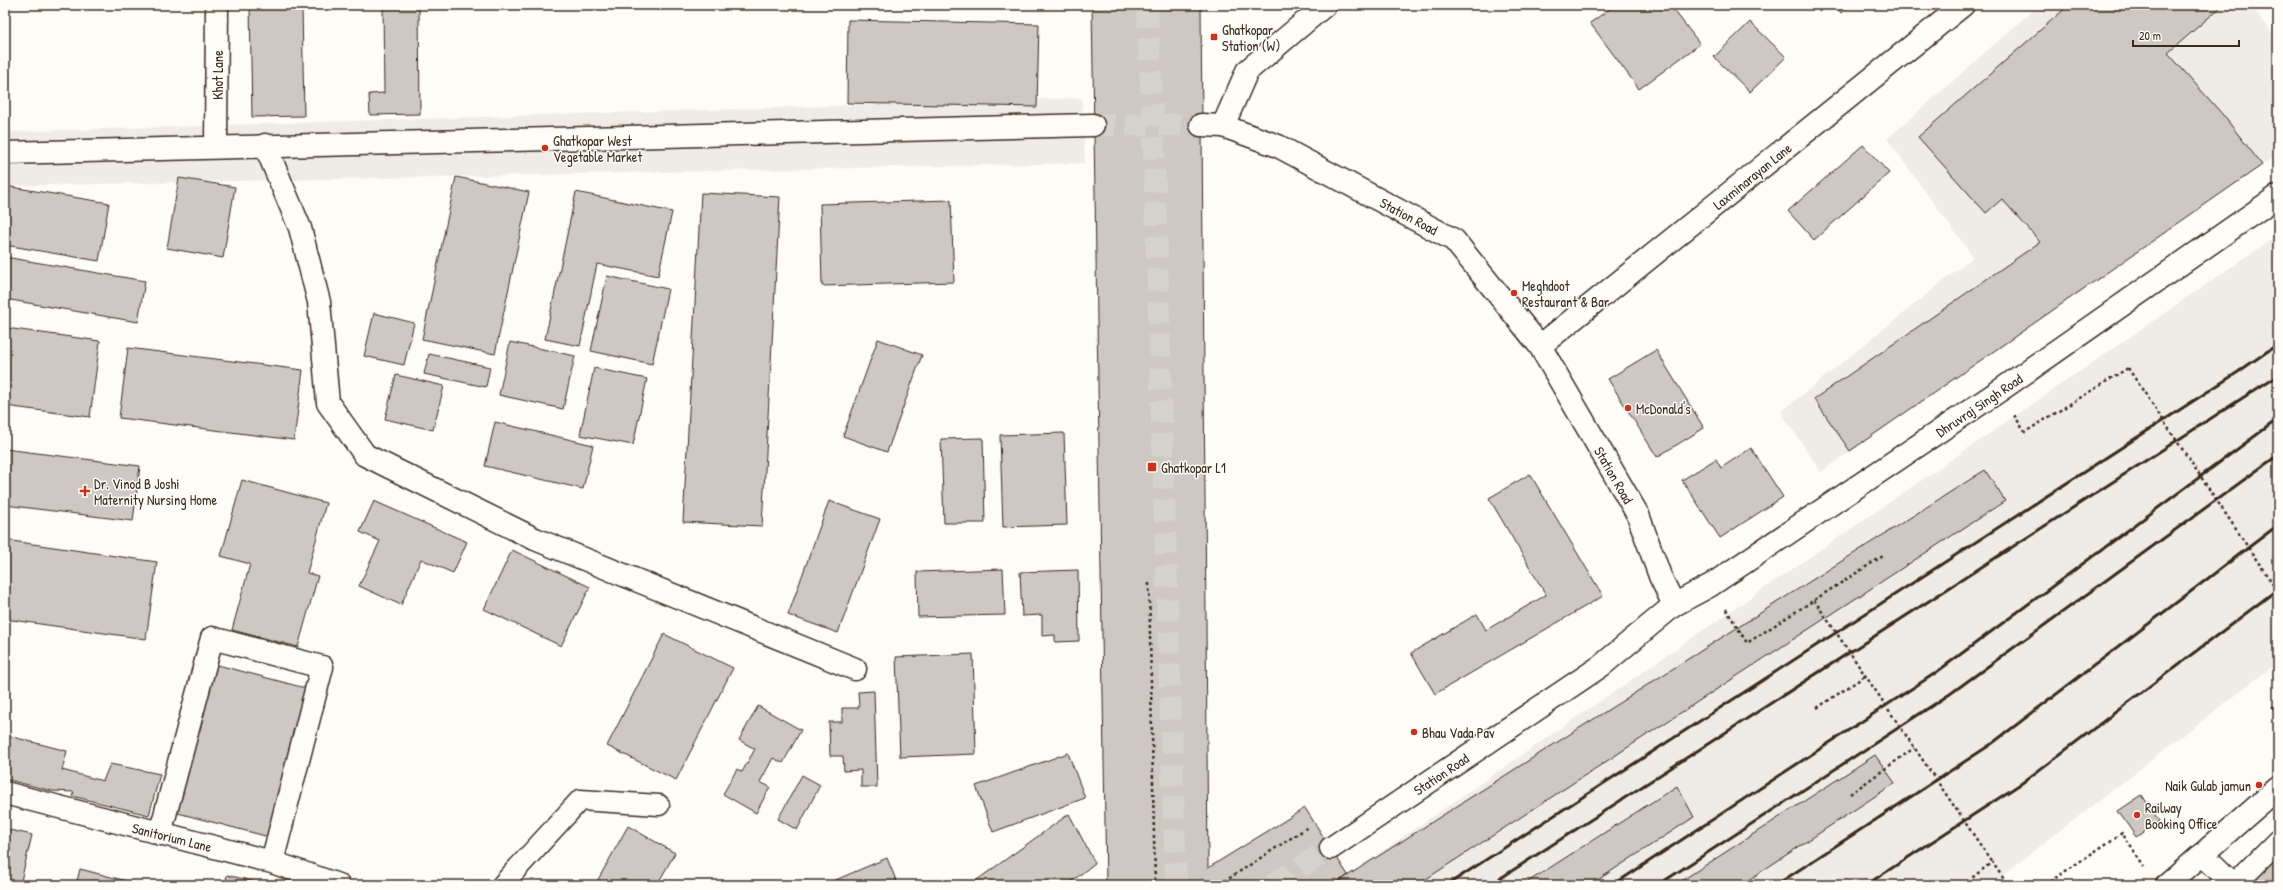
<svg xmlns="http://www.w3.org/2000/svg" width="2283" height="890" font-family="'Patrick Hand',sans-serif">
<rect width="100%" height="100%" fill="#fdfcf7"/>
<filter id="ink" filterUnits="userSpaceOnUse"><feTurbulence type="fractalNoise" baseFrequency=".025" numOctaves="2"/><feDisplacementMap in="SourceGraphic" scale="8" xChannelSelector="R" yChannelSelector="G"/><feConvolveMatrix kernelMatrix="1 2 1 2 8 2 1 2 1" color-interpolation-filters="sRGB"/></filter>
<g filter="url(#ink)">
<path fill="#efece7" d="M2039,5H2250L2278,41V154L1821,472L1781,412L1973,257L1887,139Z
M1082,98L1085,163L5,186V132Z
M2278,235V662L1990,885H1333Z"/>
<path fill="#cdc8c2" stroke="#3b2a1e" d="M250,5H419L420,114L370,115L369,94L384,93L383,6L302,7L304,116L252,117Z
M1092,5H1201L1208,868L1305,808L1348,875L1335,885H1106Z
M1615,5H1670L1700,44L1639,89L1590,23Z
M1835,5H1851L1841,13Z
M2069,5H2223L2168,53L2223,115L2262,165L1850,451L1814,399L2040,242L2002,199L1986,213L1918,137Z
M848,20L1039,24L1037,107L847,103Z
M1750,22L1786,57L1750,92L1714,57Z
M1863,145L1889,173L1814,240L1788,211Z
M456,177L529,192L495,354L422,339Z
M179,178L235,187L223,258L167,248Z
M5,186L109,203L99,261L5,245Z
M576,192L672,212L658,276L597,264L580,346L545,339Z
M701,193L780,197L762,526L683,522Z
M951,200L954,282L822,286L820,204Z
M5,257L145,281L138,322L5,299Z
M607,276L668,289L652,364L591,351Z
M374,313L414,323L404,365L364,356Z
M6,328L100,341L90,417L5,406Z
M878,339L922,355L887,452L843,436Z
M510,342L575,356L563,409L499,395Z
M128,348L303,370L294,440L119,418Z
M1656,350L1704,428L1657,457L1608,379Z
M429,354L490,367L486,387L424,374Z
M594,368L647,379L633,445L580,435Z
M396,375L444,386L433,430L385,419Z
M495,422L593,445L583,489L485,466Z
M1064,433L1067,525L1003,527L1000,435Z
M983,438L985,523H944L941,439Z
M1751,448L1783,497L1720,538L1682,480L1716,459L1721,468Z
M5,449L140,466L133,521L5,505Z
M1985,470L2005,501L1417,885H1333Z
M1530,474L1603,596L1435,694L1411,653L1477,614L1486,630L1546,595L1489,498Z
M242,480L326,503L307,573L318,576L298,647L232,630L250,564L221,556Z
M374,501L467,542L453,573L421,559L401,605L359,586L380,541L360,532Z
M829,501L880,519L838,633L788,615Z
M5,540L157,562L146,639L5,619Z
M512,550L590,587L561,646L484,609Z
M1003,569L1005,615L918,617L917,572Z
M1078,570L1079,641L1055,642V635L1042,636V615L1022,616L1020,572Z
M664,634L733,668L676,780L607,746Z
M973,654L976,754L900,757L896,657Z
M214,664L309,689L269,837L174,812Z
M874,691L877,787H861V770L844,771L843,756H830L829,722H842V708H859L858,692Z
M758,706L801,730L783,763L773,758L760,782L770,787L756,813L723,794L737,769L742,772L755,749L739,740Z
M5,735L67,751L62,770L103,781L110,764L160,774L149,815L72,796L74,792L52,791L5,779Z
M1068,753L1085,798L993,832L976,786Z
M1875,755L1895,783L1741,885H1675Z
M802,775L820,785L797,830L778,819Z
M1677,786L1694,817L1590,885H1523Z
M2142,795L2159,821L2136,837L2118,811Z
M1069,814L1095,863L1067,885H970Z
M628,826L675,853L657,885H595Z
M5,829L32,835L20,885L5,881Z
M2278,853V885H2247Z
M887,858L898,885H824Z
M80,869L142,885H76Z
M227,875L269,885H225Z"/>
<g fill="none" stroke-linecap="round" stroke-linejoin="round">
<path stroke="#d6d2cc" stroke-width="22" stroke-dasharray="22 11" stroke-linecap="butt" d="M1147,5L1153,124L1176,885
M1093,125H1201
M1272,885L1331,848"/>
<g stroke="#3b2a1e" stroke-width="23">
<path id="lane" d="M502,885L580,800L659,805"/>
</g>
<g stroke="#3b2a1e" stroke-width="25">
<path id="street" d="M1223,126L1247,71L1325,5
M265,145L300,228L319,302L328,403L365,455L535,539L855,669
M216,146L217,5
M5,153L1093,125
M1540,346L1963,5
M1674,605L1711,585L1999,391L2278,196
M5,793L272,862L338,885
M160,834L212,638L322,667L272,862
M2202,854L2234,885
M2167,885L2278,788
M2234,885L2278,841"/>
</g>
<g stroke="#3b2a1e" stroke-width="25">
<path id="secondary" d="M1201,125L1223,126L1278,146L1454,240L1540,346L1638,515L1660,576L1674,605L1601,666L1331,848"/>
</g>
<path stroke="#3b2a1e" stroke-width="2.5" stroke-dasharray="3 3" stroke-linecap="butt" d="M2014,415L2025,432L2128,368
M1149,583L1155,885
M1726,609L1747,643L1883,556
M2278,703L2273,708L2278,715
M1817,708L1865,676
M1850,794L1914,748
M1219,885L1308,827
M1963,885L1992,862L2008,885
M2045,885L2122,833L2144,867"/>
<use href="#lane" stroke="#fdfcf7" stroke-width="20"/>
<use href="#street" stroke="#fdfcf7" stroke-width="22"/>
<use href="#secondary" stroke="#fdfcf7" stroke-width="22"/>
<path stroke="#3b2a1e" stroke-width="3" d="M1447,885L2238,372L2278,344
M1490,885L2278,375
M1613,885L1934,674L2278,419
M1658,885L1950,694L2278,455
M1776,885L1990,745L2278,525
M1866,885L2022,783L2278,589"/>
<path stroke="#3b2a1e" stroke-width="2.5" stroke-dasharray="3 3" stroke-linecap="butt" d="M2128,368L2278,592
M1814,600L1992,862"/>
</g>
</g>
<g fill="#c8321e" stroke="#fdfcf7" stroke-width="1.5">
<rect x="1210" y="33" width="8" height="8" rx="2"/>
<circle cx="545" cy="148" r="4"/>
<circle cx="1514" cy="293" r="4"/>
<circle cx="1628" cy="408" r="4"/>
<rect x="1147" y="462" width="10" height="10" rx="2"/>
<path d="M83 485h4v4h4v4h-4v4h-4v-4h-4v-4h4z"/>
<circle cx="1414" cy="732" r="4"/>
<circle cx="2259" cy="785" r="4"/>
<circle cx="2137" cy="815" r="4"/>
</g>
<g text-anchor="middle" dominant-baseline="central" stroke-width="3" stroke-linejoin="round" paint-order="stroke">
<g font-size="14" fill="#3b2a1e" stroke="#fdfcf7" text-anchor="start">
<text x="1222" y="29">Ghatkopar<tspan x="1222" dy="16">Station (W)</tspan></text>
<text x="553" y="140">Ghatkopar West<tspan x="553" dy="16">Vegetable Market</tspan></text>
<text x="1522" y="285">Meghdoot<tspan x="1522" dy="16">Restaurant &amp; Bar</tspan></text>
<text x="1636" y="408">McDonald's</text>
<text x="1161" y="467">Ghatkopar L1</text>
<text x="94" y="483">Dr. Vinod B Joshi<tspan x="94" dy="16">Maternity Nursing Home</tspan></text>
<text x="1422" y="732">Bhau Vada Pav</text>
<text x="2251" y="785" text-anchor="end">Naik Gulab jamun</text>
<text x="2145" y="807">Railway<tspan x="2145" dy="16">Booking Office</tspan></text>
</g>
<g font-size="14" fill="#3b2a1e" stroke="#fdfcf7">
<text transform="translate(217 75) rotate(-90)">Khot Lane</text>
<text transform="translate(1752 176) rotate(-39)">Laxminarayan Lane</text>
<text transform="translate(1409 216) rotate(28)">Station Road</text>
<text transform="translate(1979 405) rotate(-34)">Dhruvraj Singh Road</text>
<text transform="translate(1614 475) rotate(60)">Station Road</text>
<text transform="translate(1441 774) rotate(-34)">Station Road</text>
<text transform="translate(172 837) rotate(14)">Sanitorium Lane</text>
</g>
</g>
<rect width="2283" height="890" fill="none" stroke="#fdfcf7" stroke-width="20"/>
<rect x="10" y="10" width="2263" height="870" fill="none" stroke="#3b2a1e" stroke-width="1.5" filter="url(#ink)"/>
<path d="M2133 40v6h106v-6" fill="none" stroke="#3b2a1e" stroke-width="2"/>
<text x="2139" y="40" font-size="12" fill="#3b2a1e" stroke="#fdfcf7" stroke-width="3" paint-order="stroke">20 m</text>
</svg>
